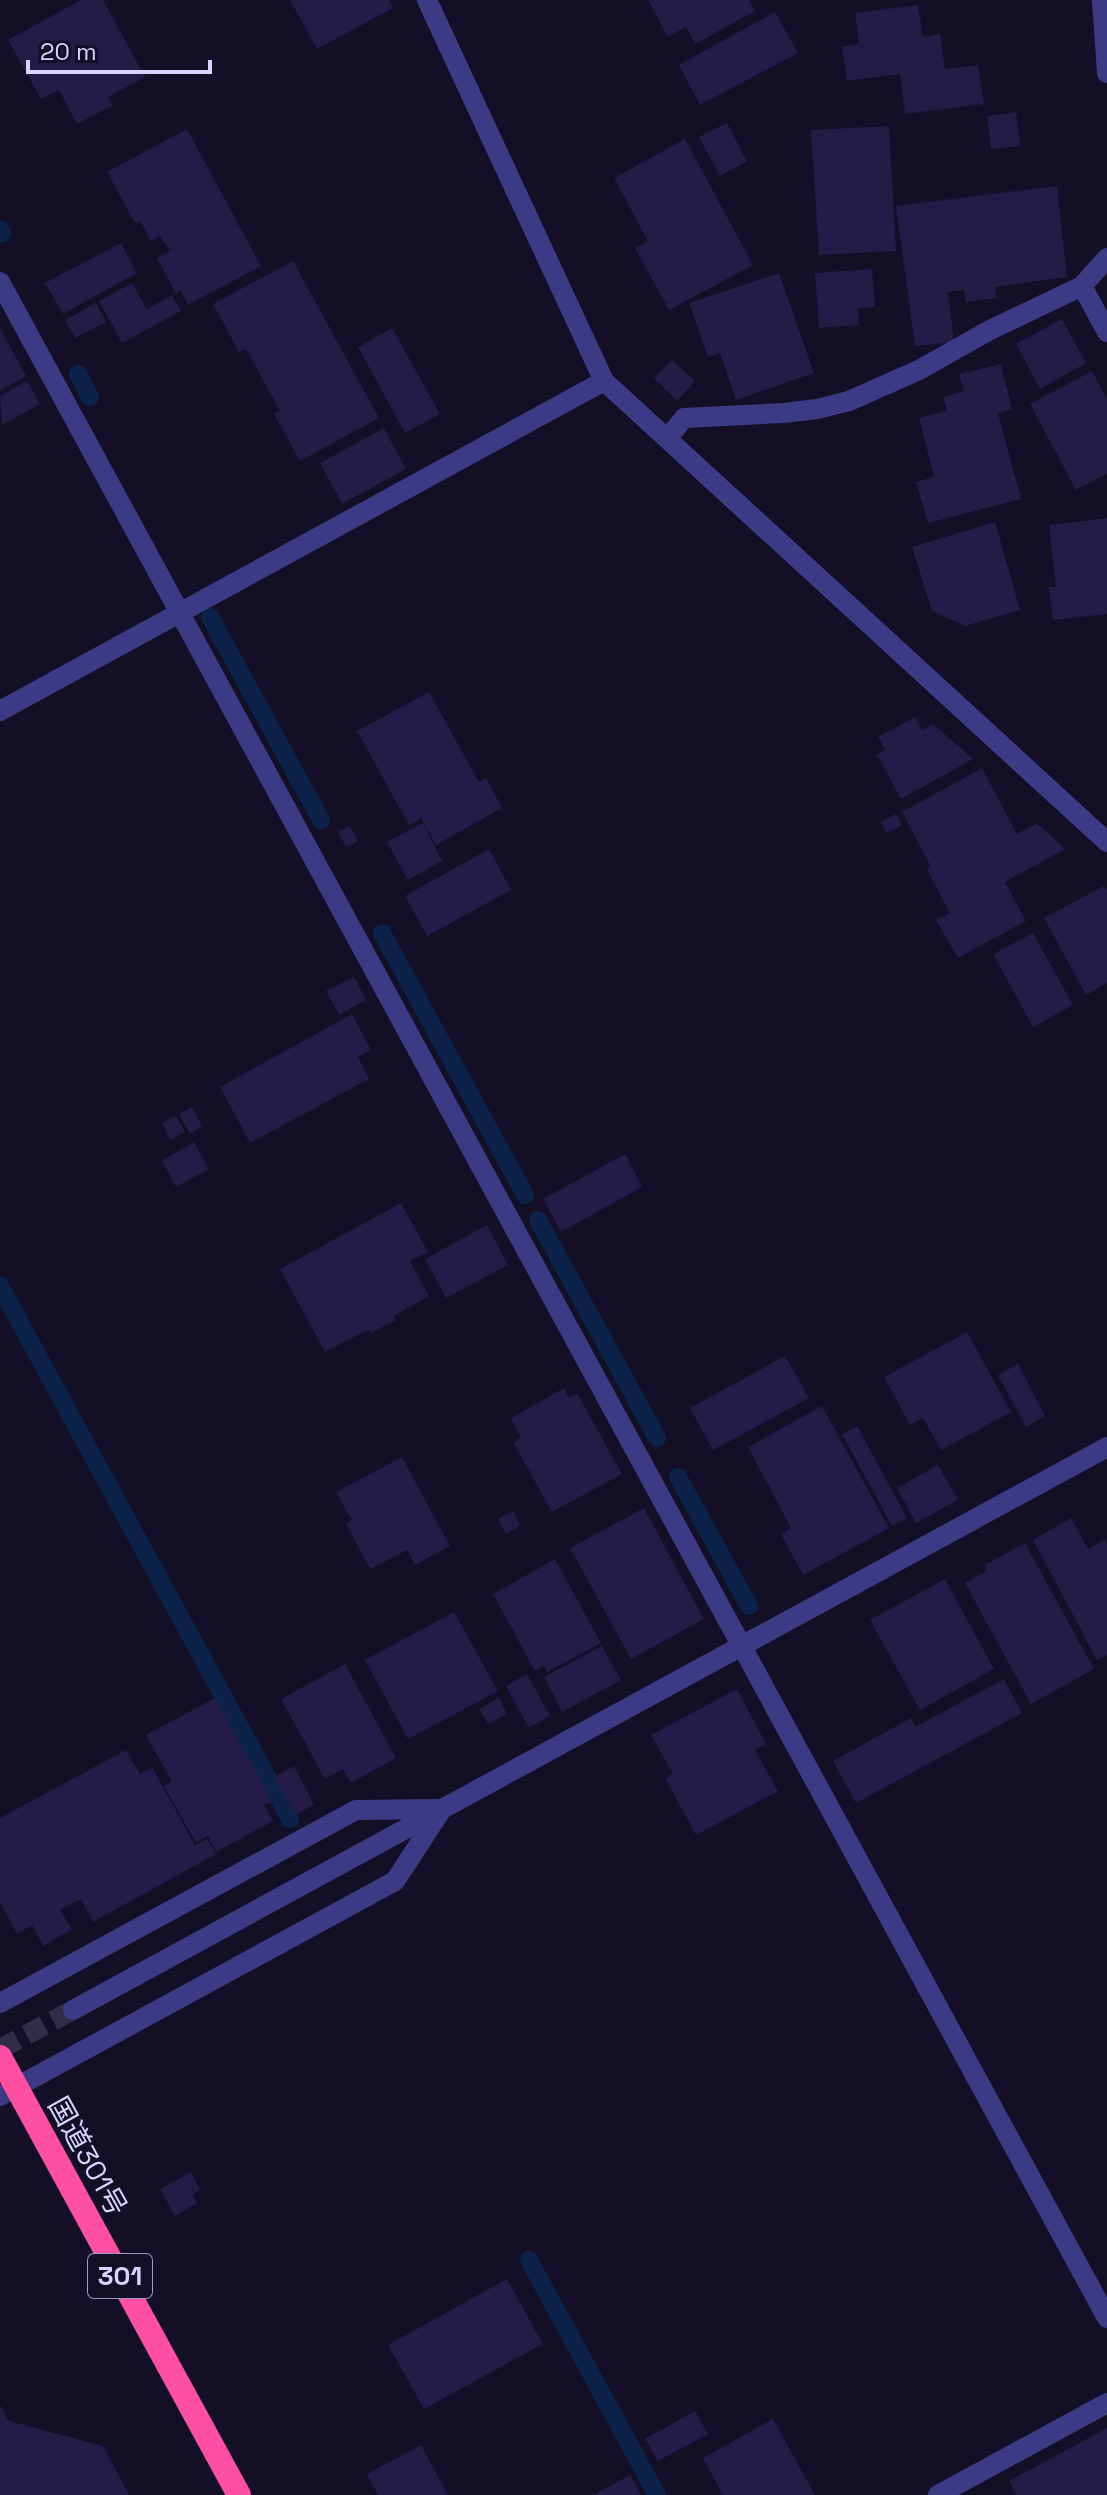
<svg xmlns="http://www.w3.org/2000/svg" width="1107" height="2495" font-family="'Space Grotesk','Noto Sans JP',sans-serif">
<rect width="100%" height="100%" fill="#130f26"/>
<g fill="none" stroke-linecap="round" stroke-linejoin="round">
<path stroke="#0c2248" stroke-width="18" d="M0,230L2,233
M78,374L90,397
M210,617L321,820
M382,933L525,1195
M538,1220L657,1438
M0,1286L290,1819
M678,1477L749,1606
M529,2260L657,2495"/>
</g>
<path fill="#241b47" d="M81,0H103L145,77L108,97L113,105L77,124L59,90L41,99L8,40Z
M290,0H389L393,8L317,49Z
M648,0H749L755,11L695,44L686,27L668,37Z
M918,5L923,37L940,34L945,69L978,65L984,104L905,114L900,74L847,81L842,47L859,44L855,13Z
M775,12L798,53L700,105L679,65Z
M1016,112L1020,146L991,149L987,116Z
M727,123L747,161L720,176L699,137Z
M889,126L896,251L819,255L811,130Z
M187,129L261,266L188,305L181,291L176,294L157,258L170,251L160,236L151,241L140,221L135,223L107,172Z
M685,139L753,265L669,310L635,248L648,241L614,178Z
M1057,186L1067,277L995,287L996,298L966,302L964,290L948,292L954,342L915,346L896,206Z
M121,243L137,273L63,314L45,283Z
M293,261L379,418L300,461L274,414L280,411L246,349L239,352L213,304Z
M872,269L875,307L858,308L859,325L819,328L815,273Z
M779,273L814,373L736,400L720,353L708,357L689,303Z
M132,283L147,309L172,295L181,311L122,343L99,301Z
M96,303L106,322L75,338L65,320Z
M1062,319L1086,363L1040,389L1016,344Z
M0,328L26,376L0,391Z
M392,328L440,414L405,433L358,347Z
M672,360L695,381L677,401L654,378Z
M1001,364L1012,409L998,413L1021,499L928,523L916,482L934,477L919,418L947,411L943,397L964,391L959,374Z
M1092,371L1107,399V474L1076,490L1030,404Z
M27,381L40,404L2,425L0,396Z
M384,428L406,469L342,504L320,463Z
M1107,518V614L1053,620L1049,587H1056L1049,525Z
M995,522L1020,610L965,626L932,611L912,547Z
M429,692L479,782L486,778L502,808L436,845L420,816V819L409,825L357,731Z
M915,717L922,730L933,724L973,759L901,799L877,755L885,750L878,737Z
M982,768L1017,834L1037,823L1065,849L1005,882L1026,921L958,958L936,920L950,913L927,870L931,867L902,812Z
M896,814L902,825L887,833L881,822Z
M423,823L442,861L408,880L387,842Z
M350,826L358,841L346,847L338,832Z
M489,849L511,890L427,936L405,896Z
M1104,886L1107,889V983L1086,995L1044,918Z
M1033,933L1073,1005L1033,1027L993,954Z
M354,977L366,1000L339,1015L326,991Z
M352,1014L371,1050L358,1057L369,1079L250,1143L220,1087Z
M192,1107L202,1126L190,1134L179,1114Z
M176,1116L185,1132L170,1140L162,1123Z
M194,1142L209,1169L176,1187L162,1161Z
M625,1154L642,1187L561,1232L543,1199Z
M401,1203L428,1252L410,1261L429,1296L394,1316L396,1320L371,1333L369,1329L325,1352L280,1269Z
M487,1225L508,1265L446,1298L425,1259Z
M967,1332L1011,1412L941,1450L923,1418L910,1425L884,1377Z
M785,1356L809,1398L713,1450L690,1408Z
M1018,1364L1045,1416L1026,1427L998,1375Z
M564,1388L569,1398L577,1393L622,1474L552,1512L513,1442L521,1438L511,1418Z
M822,1406L889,1528L803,1575L781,1534L791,1528L748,1447Z
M857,1426L907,1518L892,1526L842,1434Z
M402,1457L450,1546L415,1565L407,1550L370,1569L346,1524L352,1520L336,1492Z
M938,1465L958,1500L916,1523L897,1488Z
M644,1508L704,1619L631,1659L570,1548Z
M513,1511L520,1526L506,1534L498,1519Z
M1071,1518L1088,1549L1104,1540L1107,1545V1655L1097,1660L1033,1540Z
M1025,1543L1094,1669L1031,1704L965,1583L987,1571L985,1565Z
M555,1559L601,1643L547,1672L544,1666L535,1671L493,1594Z
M945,1579L994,1669L920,1710L870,1620Z
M454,1612L498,1691L408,1739L365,1660Z
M602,1646L621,1680L562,1712L544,1677Z
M345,1664L396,1758L351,1783L343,1769L325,1779L281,1699Z
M527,1674L550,1716L529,1728L506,1686Z
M1004,1679L1022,1713L856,1803L833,1761L911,1718L915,1727Z
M737,1689L766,1744L755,1750L778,1791L696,1835L665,1778L673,1774L651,1735Z
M215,1698L272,1802L264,1805L273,1821L216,1852L208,1836L196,1843L164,1786L172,1782L146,1735Z
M499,1698L507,1714L488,1724L479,1709Z
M126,1750L140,1774L152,1767L195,1845L207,1839L216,1854L93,1922L81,1899L60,1910L72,1929L43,1946L32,1925L17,1934L0,1902V1818Z
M294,1766L314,1804L296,1815L274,1777Z
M191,2172L200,2190L192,2195L197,2203L175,2216L160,2189Z
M507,2279L543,2344L424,2409L388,2345Z
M0,2405L9,2421L103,2446L129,2495H0Z
M695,2411L708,2434L658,2461L645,2439Z
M773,2419L815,2495H723L703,2458Z
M1107,2428V2495H1016L1009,2481Z
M421,2445L448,2495H378L367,2474Z
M630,2475L641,2495H593Z"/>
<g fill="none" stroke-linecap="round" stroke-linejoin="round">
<path stroke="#312d47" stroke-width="20" stroke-dasharray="20 10" stroke-linecap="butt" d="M0,2049L73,2010"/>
<path stroke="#3d3a85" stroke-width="20" d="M427,0L604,381L1107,842
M1102,0L1107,73
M0,282L1107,2318
M1082,286L1107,332
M667,439L684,418L784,413L817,409L849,401L919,370L990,330L1082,286L1107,258
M0,711L604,381
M0,2003L356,1810L438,1809
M73,2010L1107,1447
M0,2096L395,1881L440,1812
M938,2495L1107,2403"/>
<path stroke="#ff4fa3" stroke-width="24" d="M0,2057L239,2495"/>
</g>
<g text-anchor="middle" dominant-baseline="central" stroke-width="7" stroke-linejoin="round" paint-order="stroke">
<rect fill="#130f26" stroke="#9e99be" stroke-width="2" x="88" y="2254" width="64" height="44" rx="6"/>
<g font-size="26" font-weight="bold" fill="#d9d4ff">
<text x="120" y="2276">301</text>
</g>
<g font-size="28" fill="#d9d4ff" stroke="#130f26">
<text transform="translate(88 2156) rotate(61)">国道301号</text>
</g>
</g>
<path d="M28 60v12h182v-12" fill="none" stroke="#d9d4ff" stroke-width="4"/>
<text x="40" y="60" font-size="24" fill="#d9d4ff" stroke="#130f26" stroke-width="6" paint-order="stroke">20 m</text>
</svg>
